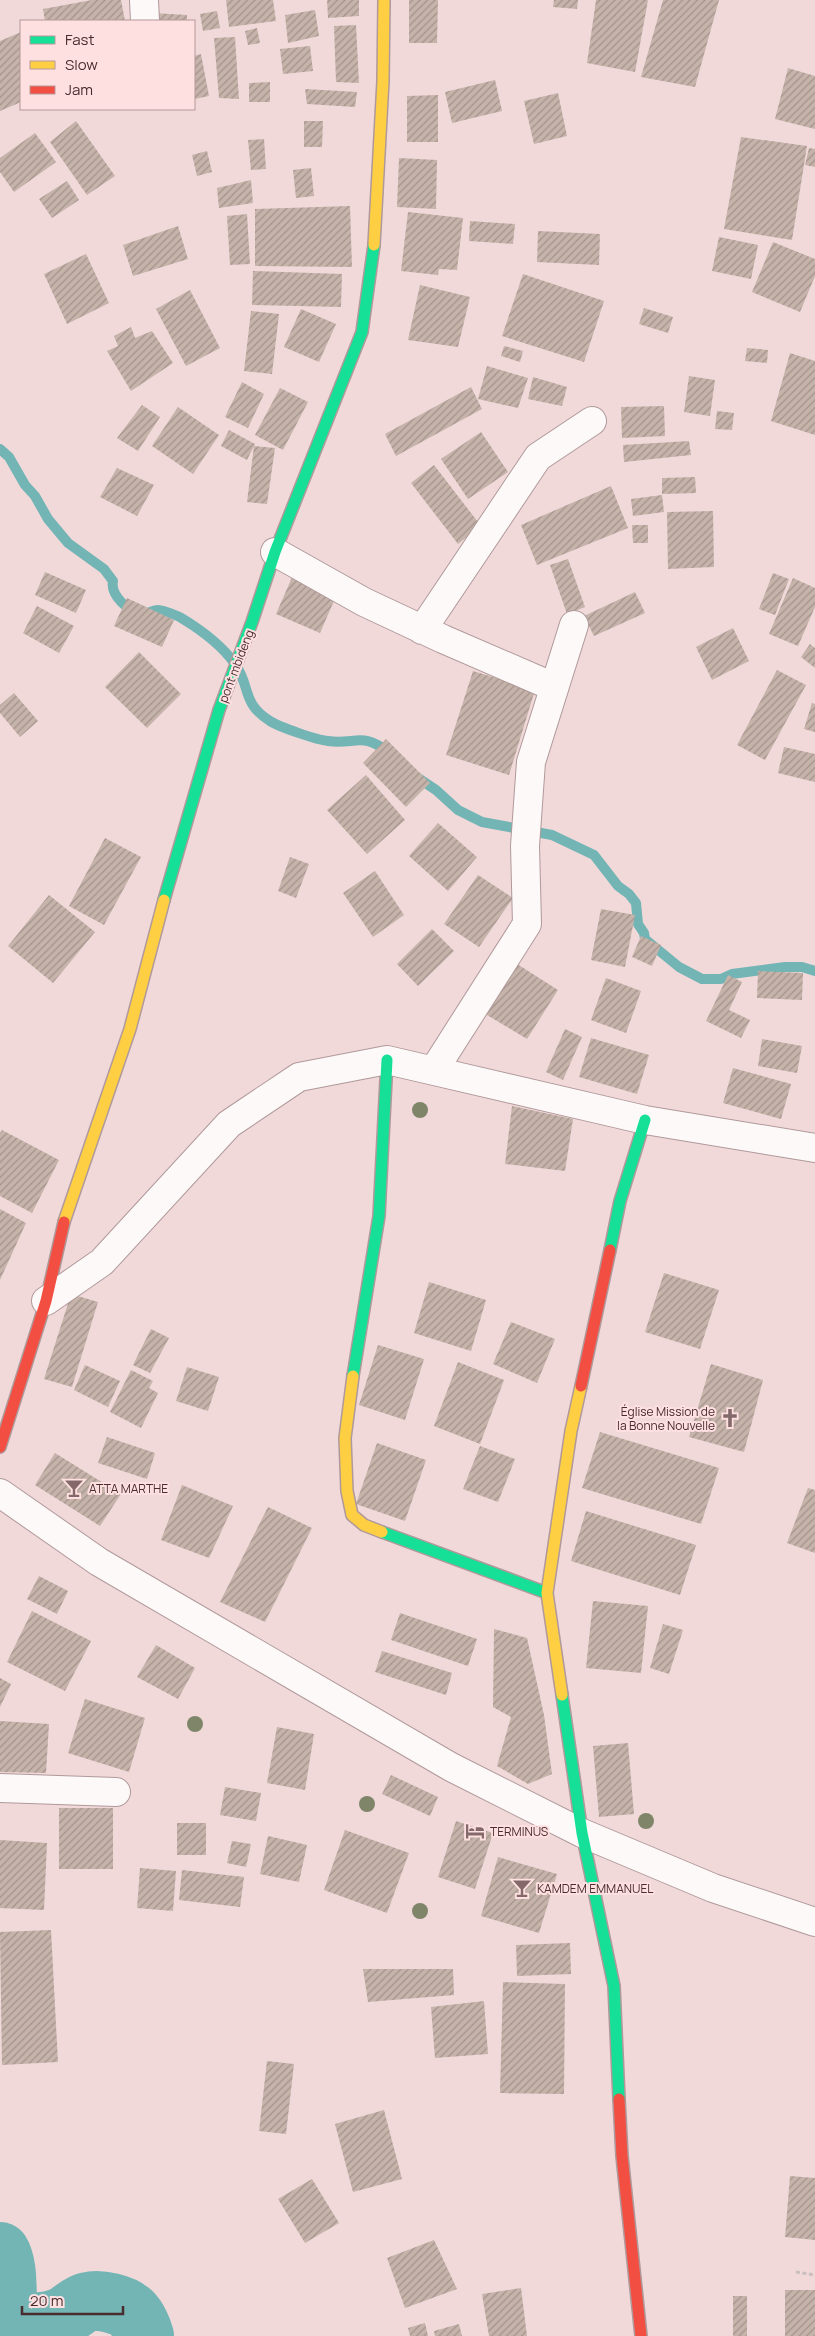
<svg xmlns="http://www.w3.org/2000/svg" width="815" height="2336" font-family="Manrope,sans-serif">
<defs>
<pattern id="building-hatch" width="6" height="6" patternUnits="userSpaceOnUse" patternTransform="scale(1.25)"><rect width="6" height="6" fill="#c6b4ab"/><path d="M-1 1l2-2M0 6l6-6M5 7l2-2" fill="none" stroke="#a3938c"/></pattern>
</defs>
<rect width="100%" height="100%" fill="#f1d9da"/>
<g fill="none" stroke-linecap="round" stroke-linejoin="round">
<path stroke="#73b4b5" stroke-width="10" d="M0,449L9,457L25,485L35,496L48,519L68,543L104,569L113,581C110,595 129,613 143,614C148,614 153,610 158,610C165,611 177,615 183,619C201,630 223,647 235,664C251,686 241,703 270,721C279,727 317,740 328,741C355,745 363,731 389,753
M418,778L436,790L458,810L482,822L552,835L594,855L618,886L629,894L636,903L638,924L644,933L645,939L679,967L702,979H721L732,974L785,967H802L815,971"/>
<path stroke="#73b4b5" stroke-width="60" d="M0,2252C11,2270 3,2307 11,2314C24,2325 47,2324 62,2317C71,2313 78,2304 88,2302C100,2299 123,2304 132,2313C137,2318 142,2328 144,2336"/>
</g>
<path fill="url(#building-hatch)" d="M92,0H121L125,21H45L43,9Z
M226,0H273L276,21L229,27Z
M327,0H359V16L328,18Z
M409,0H438L437,43H409Z
M554,0H578L577,9L553,7Z
M596,0H648L635,72L587,63Z
M663,0H719L695,87L641,77Z
M315,10L319,36L288,43L285,15Z
M217,11L220,28L203,31L200,14Z
M154,13L187,15V21H153Z
M356,25L359,83L336,82L334,26Z
M257,28L260,43L248,45L245,31Z
M21,32V102L0,111V41Z
M235,37L239,99L219,98L214,38Z
M310,46L313,71L283,74L280,49Z
M201,54L209,96L194,99V56Z
M788,68L815,76V129L775,119Z
M495,80L502,111L452,123L445,92Z
M270,82V102H249V83Z
M305,89L357,92L355,107L307,104Z
M558,93L567,136L534,144L524,101Z
M438,95V142H407V96Z
M76,121L115,176L87,195L50,142Z
M304,121H323L322,147H304Z
M35,133L56,162L14,192L0,172V158Z
M741,137L807,146L792,240L724,229Z
M264,139L266,169L251,170L248,140Z
M809,148L815,149V167L805,165Z
M207,151L212,172L197,176L192,155Z
M399,158L437,160L436,209L397,207Z
M311,168L314,196L296,198L293,170Z
M251,180L253,203L219,208L217,188Z
M67,181L79,200L52,218L39,199Z
M350,206L352,267L255,266V209Z
M408,212L463,218L457,270L439,269L438,275L401,271Z
M247,214L250,264L230,265L227,216Z
M470,221L515,224L513,244L469,241Z
M178,226L188,259L133,276L123,245Z
M538,231L600,234L599,265L537,262Z
M719,237L758,245L751,279L712,271Z
M773,242L815,259V276L800,312L752,292Z
M86,254L109,303L67,324L44,274Z
M253,271L342,274L341,307L252,305Z
M523,274L604,301L584,362L502,336Z
M420,285L470,297L458,347L408,340Z
M190,290L220,348L186,366L156,309Z
M644,308L673,317L668,333L639,324Z
M301,309L336,324L319,362L284,347Z
M251,311L279,314L272,374L244,371Z
M131,327L135,338L152,331L173,363L131,391L107,351L118,346L114,336Z
M504,346L523,351L520,362L501,356Z
M747,348L768,350L767,363L745,361Z
M790,353L815,361V435L771,421Z
M487,366L528,378L518,408L478,399Z
M689,376L715,380L710,416L684,412Z
M533,377L567,387L562,406L528,399Z
M242,382L264,394L248,428L225,417Z
M471,387L482,409L396,456L385,434Z
M280,388L308,402L283,450L255,435Z
M142,405L160,417L138,451L117,438Z
M664,406L665,436L622,438L621,407Z
M178,407L219,435L193,474L152,446Z
M717,411L734,413L732,430L715,429Z
M229,430L255,444L254,446L275,448L267,504L247,502L254,446L247,460L221,446Z
M481,432L508,472L468,499L441,459Z
M689,441L691,455L624,462L623,445Z
M434,465L481,526L458,544L411,483Z
M117,468L154,485L137,516L100,497Z
M695,477L696,493L662,494V478Z
M611,486L628,528L537,565L521,525Z
M662,495L664,512L633,516L631,499Z
M713,511L714,567L668,569L667,512Z
M632,525H648V543H633Z
M568,559L585,607L567,614L550,565Z
M45,572L86,590L76,613L35,595Z
M773,573L789,579L775,615L759,609Z
M293,575L337,594L320,633L276,614Z
M793,578L815,588V607L798,646L769,634Z
M635,592L645,613L594,636L584,616Z
M127,598L174,620L162,647L114,626Z
M37,606L74,626L59,653L23,633Z
M733,628L749,661L712,680L696,647Z
M810,644L815,648V668L801,657Z
M139,652L181,694L147,728L105,687Z
M777,670L806,685L765,760L737,745Z
M473,671L535,690L509,775L446,755Z
M14,693L38,721L20,737L0,713V705Z
M812,703L815,704V732L804,729Z
M386,739L430,783L406,807L363,763Z
M784,747L815,754V782L778,773Z
M366,775L405,820L367,854L327,810Z
M438,823L477,857L448,891L409,856Z
M105,838L141,857L104,925L69,906Z
M290,857L309,864L296,898L278,891Z
M375,871L404,915L373,937L343,893Z
M478,875L513,898L479,947L444,924Z
M49,895L95,932L53,983L8,946Z
M601,909L635,915L625,967L591,960Z
M432,929L454,951L418,986L397,964Z
M641,936L661,945L652,966L632,957Z
M514,962L558,990L527,1039L482,1012Z
M758,971L803,973L802,1000L757,998Z
M728,975L742,982L729,1010L750,1020L741,1038L706,1021Z
M606,978L641,991L626,1033L591,1020Z
M565,1029L582,1037L563,1080L546,1072Z
M591,1038L649,1055L637,1094L579,1077Z
M762,1039L802,1046L797,1073L758,1066Z
M733,1068L791,1084L781,1119L723,1103Z
M512,1106L573,1119L565,1171L505,1164Z
M2,1130L59,1160L32,1213L0,1196V1133Z
M0,1209L26,1223L0,1280Z
M664,1273L719,1290L700,1349L645,1332Z
M429,1282L486,1300L471,1351L414,1333Z
M71,1294L98,1302L72,1387L44,1379Z
M511,1322L555,1339L537,1383L493,1364Z
M151,1329L169,1338L150,1373L133,1365Z
M378,1345L424,1359L405,1420L359,1405Z
M458,1362L504,1380L480,1444L434,1426Z
M711,1364L763,1380L744,1452L689,1437Z
M85,1365L120,1381L108,1407L74,1390Z
M187,1367L219,1377L208,1411L176,1401Z
M131,1370L153,1381L149,1388L158,1393L141,1428L110,1412Z
M600,1432L719,1468L701,1524L582,1488Z
M107,1437L155,1453L147,1479L98,1463Z
M377,1443L426,1460L405,1521L356,1504Z
M480,1446L515,1459L498,1502L463,1489Z
M55,1453L121,1494L100,1526L35,1485Z
M182,1485L233,1506L209,1558L161,1540Z
M808,1488L815,1490V1553L787,1543Z
M268,1507L312,1528L265,1622L220,1602Z
M586,1511L696,1545L680,1595L571,1561Z
M39,1576L68,1591L57,1614L27,1599Z
M593,1601L648,1606L641,1673L586,1668Z
M32,1611L91,1641L65,1691L7,1662Z
M400,1613L477,1639L468,1666L391,1640Z
M663,1624L683,1630L669,1674L650,1668Z
M494,1629L527,1638L544,1715L552,1774L528,1784L497,1766L511,1717L493,1707Z
M156,1645L195,1668L178,1699L137,1677Z
M382,1651L452,1673L446,1695L375,1672Z
M0,1678L11,1684L0,1707Z
M85,1699L145,1718L129,1772L68,1753Z
M0,1721L49,1724L46,1773L0,1772Z
M277,1727L314,1734L305,1790L267,1783Z
M628,1743L634,1814L599,1817L593,1746Z
M391,1775L438,1797L430,1816L382,1794Z
M225,1787L261,1793L256,1821L220,1815Z
M59,1808H113V1869H59Z
M456,1821L493,1833L475,1889L438,1877Z
M177,1823H206V1855H177Z
M345,1830L409,1853L387,1913L324,1890Z
M268,1836L307,1845L299,1882L260,1874Z
M0,1840L47,1843L44,1910L0,1908Z
M232,1841L251,1844L246,1867L227,1863Z
M498,1857L557,1874L539,1933L481,1916Z
M140,1868L176,1871L173,1911L137,1908Z
M182,1870L244,1877L240,1907L179,1900Z
M51,1930L58,2062L2,2065L0,1932Z
M570,1943L571,1974L517,1976L516,1945Z
M363,1969H453L454,1995L368,2002Z
M503,1982L565,1984L564,2094L500,2093Z
M484,2001L488,2054L435,2058L431,2007Z
M267,2061L294,2064L286,2134L259,2131Z
M384,2110L402,2179L353,2192L335,2124Z
M790,2176L815,2178V2240L785,2237Z
M312,2179L339,2223L305,2243L278,2199Z
M434,2240L457,2289L405,2308L387,2258Z
M521,2288L527,2336H489L482,2294Z
M785,2290H815V2336H785Z
M733,2296H747V2336H733Z
M425,2323L428,2336H410L408,2328Z
M459,2324L462,2336H435L434,2331Z"/>
<g fill="none" stroke-linecap="round" stroke-linejoin="round">
<g stroke="#b0999a" stroke-width="30">
<path id="street" d="M144,0L145,21
M275,552L364,602L443,639L554,687
M422,630L538,457L592,421
M434,1070L527,924L525,846L531,762L574,625
M46,1301L102,1262L229,1124L299,1077L387,1060L645,1120L815,1148
M0,1493L99,1562L451,1767L582,1833L713,1888L815,1922
M0,1788L116,1792"/>
</g>
<g stroke="#b0999a" stroke-width="14">
<path id="fast" d="M164,900L219,710L252,622L275,552L362,332L374,245
M610,1250L620,1201L645,1120
M353,1376L379,1216L387,1060
M382,1532L547,1593
M562,1695L582,1833L614,1986L619,2099"/>
</g>
<g stroke="#b0999a" stroke-width="14">
<path id="slow" d="M374,245L383,81L384,0
M64,1222L130,1029L164,900
M353,1376L345,1438L347,1491L352,1515L364,1525L382,1532
M562,1695L547,1593L571,1431L581,1386"/>
</g>
<g stroke="#b0999a" stroke-width="14">
<path id="jam" d="M581,1386L610,1250
M0,1447L46,1301L64,1222
M619,2099L622,2156L641,2336"/>
</g>
<path stroke="#cabebf" stroke-width="3" stroke-dasharray="4 2.5" stroke-linecap="butt" d="M796,2272L815,2275"/>
<use href="#street" stroke="#fdf9f9" stroke-width="28"/>
<use href="#fast" stroke="#16e098" stroke-width="11"/>
<use href="#slow" stroke="#ffcf43" stroke-width="11"/>
<use href="#jam" stroke="#f24e42" stroke-width="11"/>
</g>
<g fill="#7f8569">
<circle cx="420" cy="1110" r="8"/>
<circle cx="195" cy="1724" r="8"/>
<circle cx="367" cy="1804" r="8"/>
<circle cx="646" cy="1821" r="8"/>
<circle cx="420" cy="1911" r="8"/>
</g>
<defs>
<g id="church-bare" transform="scale(1.5)"><path d="M-1.2-6h2.4v3.5h3.3v2.4h-3.3V6h-2.4V-.1h-3.3v-2.4h3.3Z" fill="#83696a" stroke="#ffe0e1" stroke-width="2.5" paint-order="stroke"/></g>
<g id="bar-bare" transform="scale(1.5)"><path d="M-6-5H6L.8 .8V4.5H3.5V6h-7V4.5H-.8V.8Z" fill="#83696a" stroke="#ffe0e1" stroke-width="2.5" paint-order="stroke"/></g>
<g id="hotel-bare" transform="scale(1.5)"><path d="M-6-4.5h1.5V1H6V5H4.5V3h-9V5H-6ZM-4 0a1.8 1.8 0 1 1 3.6 0ZM.5 0V-2.5h3Q6-2.5 6 0Z" fill="#83696a" stroke="#ffe0e1" stroke-width="2.5" paint-order="stroke"/></g>
</defs>
<g fill-rule="evenodd">
<use href="#church-bare" x="730" y="1418"/>
<use href="#bar-bare" x="74" y="1488"/>
<use href="#hotel-bare" x="475" y="1831"/>
<use href="#bar-bare" x="522" y="1888"/>
</g>
<g text-anchor="middle" dominant-baseline="central" stroke-width="4" stroke-linejoin="round" paint-order="stroke">
<g font-size="12" fill="#482c2e" stroke="#ffe0e1">
<text transform="translate(236 666) rotate(-69)">pont mbideng</text>
</g>
<g font-size="12" fill="#482c2e" stroke="#ffe0e1" text-anchor="start">
<text x="715" y="1411" text-anchor="end">Église Mission de<tspan x="715" dy="14">la Bonne Nouvelle</tspan></text>
<text x="89" y="1488">ATTA MARTHE</text>
<text x="490" y="1831">TERMINUS</text>
<text x="537" y="1888">KAMDEM EMMANUEL</text>
</g>
</g>
<rect x="20" y="20" width="175" height="90" fill="#ffe0e1" stroke="#b69899"/>
<rect x="30" y="36" width="25" height="8" fill="#16e098" stroke="#b69899"/>
<text x="65" y="45" font-size="15" fill="#482c2e">Fast</text>
<rect x="30" y="61" width="25" height="8" fill="#ffcf43" stroke="#b69899"/>
<text x="65" y="70" font-size="15" fill="#482c2e">Slow</text>
<rect x="30" y="86" width="25" height="8" fill="#f24e42" stroke="#b69899"/>
<text x="65" y="95" font-size="15" fill="#482c2e">Jam</text>
<path d="M22 2306v8h101v-8" fill="none" stroke="#482c2e" stroke-width="2.5"/>
<text x="30" y="2306" font-size="15" fill="#482c2e" stroke="#ffe0e1" stroke-width="4" paint-order="stroke">20 m</text>
</svg>
